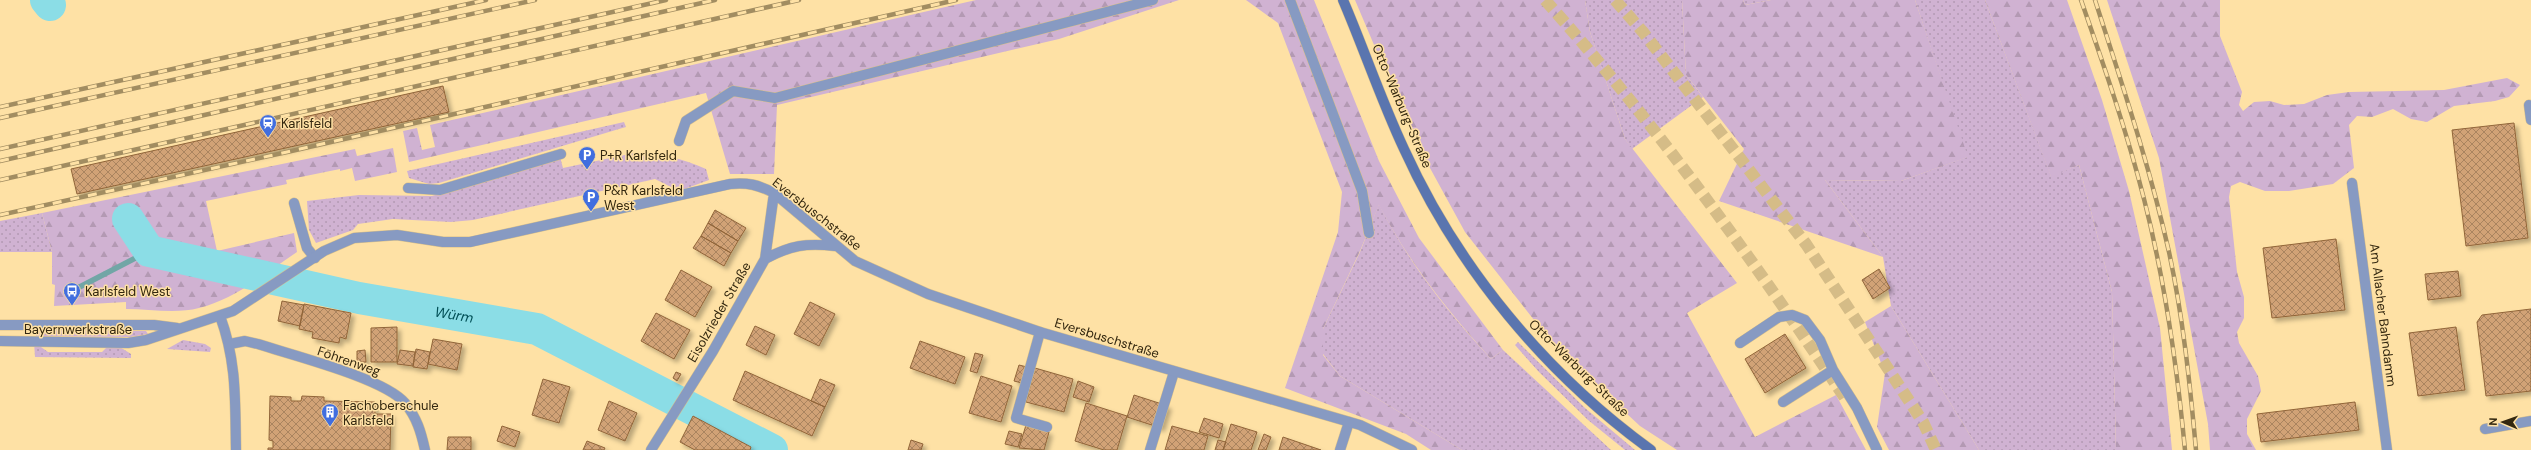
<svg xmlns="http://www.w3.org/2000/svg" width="2531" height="450" font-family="'DM Sans',sans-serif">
<defs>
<pattern id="grass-dots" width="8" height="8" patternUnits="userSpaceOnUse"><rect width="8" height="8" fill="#d0b2d2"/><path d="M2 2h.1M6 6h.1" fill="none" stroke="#b399b3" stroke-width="1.8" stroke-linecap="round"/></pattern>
<pattern id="forest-firs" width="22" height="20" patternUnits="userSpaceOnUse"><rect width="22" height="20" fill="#d0b2d2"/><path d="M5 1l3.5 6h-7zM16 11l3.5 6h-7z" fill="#b399b3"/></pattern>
<pattern id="building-cross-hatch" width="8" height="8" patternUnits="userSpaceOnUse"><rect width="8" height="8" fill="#d1a276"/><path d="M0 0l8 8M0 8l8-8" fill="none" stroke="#aa845f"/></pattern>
<filter id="shadow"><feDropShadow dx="3.5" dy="3.5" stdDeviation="2" flood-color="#0004"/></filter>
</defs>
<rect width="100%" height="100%" fill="#fee1a5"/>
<path fill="url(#grass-dots)" d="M1585,0H1682L1686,75L1703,97L1632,149L1625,139L1590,32Z
M1743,0H1771L1745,5Z
M1915,0H1985L2051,176L2079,165L2112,292L2116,450H1979L1891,306L1883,257L1825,180L1901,181L1967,157Z
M624,122L626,127L619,129L439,183L429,184L409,178L407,171Z
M634,153C660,154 682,158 706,169L709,180L679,191L655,179L473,220L451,222L393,219L358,224L353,230L316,243L309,230L307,201L359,195L432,196L560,157L563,168Z
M1379,204C1409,264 1446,310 1491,359L1503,350L1611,450H1462L1340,376L1323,354V329L1360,252Z
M42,213L52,252H0V221Z
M37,330L146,331L148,334L131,337L36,336Z
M183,340L205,344L211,348L210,352L167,349Z
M34,342L48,352H102L112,342L131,354V358L35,357Z
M1518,342L1585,408L1635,450H1625L1588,420L1539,372L1515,345Z"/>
<path fill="url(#forest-firs)" d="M976,0H1179L1059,39L777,105L774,174H730L706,93L409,162L403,131L417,128L422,150L435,147L430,125Z
M1246,0H1314L1379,161L1419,238L1503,350L1491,359C1448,311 1409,263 1379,205L1360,251L1323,329V355L1340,376L1462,450H1431L1406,434L1285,388L1338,232L1342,192L1278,23Z
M1355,0H1585L1590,32L1625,139L1737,283L1687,313L1755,437L1836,395L1866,450H1677L1640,426L1556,348L1465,232L1413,137Z
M1682,0H1743L1745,5L1771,0H1915L1968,157L1901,181L1825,180L1883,257L1719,201L1744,149L1686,75Z
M1985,0H2067L2102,100L2129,191L2160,328L2172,450H2116L2112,292L2079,165L2051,177Z
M2107,0H2220V36L2242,92L2239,105L2243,111L2254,102L2270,101L2284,105L2304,104L2327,95L2349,92L2444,90L2507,78L2520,85L2509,97L2495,101L2454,106L2427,122L2411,119L2393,109L2372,117L2357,116L2349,125L2354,168L2333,184L2289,191H2265L2240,182L2231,186L2229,197L2237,272L2244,297V318L2237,332L2239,343L2258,376L2261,391L2247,419V434L2256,450H2210L2208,424L2159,158Z
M393,148L397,172L355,181L352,168L340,171V169L286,180L287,184L206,201L217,251L294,233L297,252C267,272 235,299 199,308C177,314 149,309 126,309V302L54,306L55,285L52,284V252L42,213L355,149L357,156Z
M1891,306L1979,450H1889L1877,427L1885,373L1865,322Z"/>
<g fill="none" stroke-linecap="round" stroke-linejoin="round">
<path stroke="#71a6a6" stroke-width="5.5" d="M68,293L149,251"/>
<g stroke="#8bdde6" stroke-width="32">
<path d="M46,0L50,5"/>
<path id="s1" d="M128,219L149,251L359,298L537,329L772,450"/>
</g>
</g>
<path fill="url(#building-cross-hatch)" stroke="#916539" filter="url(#shadow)" d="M443,86L449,112L77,194L71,169Z
M2514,123L2528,238L2466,246L2452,130Z
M715,210L746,228L738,241L708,223Z
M708,223L738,241L731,253L701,236Z
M701,236L731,253L724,266L693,248Z
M2336,239L2345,310L2272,318L2263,248Z
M1879,269L1890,288L1873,299L1862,280Z
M681,270L712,287L695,317L665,300Z
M2458,271L2461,296L2428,300L2425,274Z
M282,301L304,305L300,326L278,321Z
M810,302L835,314L819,346L794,334Z
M304,304L351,313L346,339L340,337L339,343L312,338L313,332L299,329Z
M2531,309V391L2486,396L2477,322L2482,315Z
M656,313L690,330L674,359L641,341Z
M755,326L775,335L766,355L746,345Z
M397,327V362H371V328Z
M2456,327L2465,390L2418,396L2409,333Z
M1785,334L1806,368L1765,393L1745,359Z
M433,339L462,344L457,370L428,364Z
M920,341L965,357L955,384L910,368Z
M416,349L430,352L427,369L413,367Z
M365,350L366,362H357V351Z
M400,350L415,352L413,366L397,364Z
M975,353L983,355L977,373L970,371Z
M1019,365L1027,367L1022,383L1014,381Z
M1035,368L1073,379L1064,412L1026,402Z
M745,371L825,407L812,436L733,400Z
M676,372L681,374L677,381L673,378Z
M981,376L1012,386L1001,422L969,413Z
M543,379L570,387L559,423L532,415Z
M820,379L835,385L825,407L811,401Z
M1078,381L1094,387L1089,402L1073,397Z
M1134,395L1168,406L1161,428L1127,417Z
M270,396L291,397V401H301L302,396L324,397V401L375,402V414H391L390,450H268V448H273V441L269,440Z
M609,401L637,413L625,441L598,430Z
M2355,402L2359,430L2261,442L2257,414Z
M1086,403L1127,416L1117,450H1104L1075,441Z
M693,416L751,447L750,450H695L680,442Z
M1204,418L1223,424L1219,438L1199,432Z
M1231,424L1257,432L1251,450H1223Z
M1026,425L1049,432L1044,450L1019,448Z
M502,426L520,432L515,447L497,441Z
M1172,426L1208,436L1204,450H1165Z
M1009,431L1022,434L1018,447L1005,444Z
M1264,434L1271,437L1266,450H1258Z
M448,437H471V450H447Z
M1283,437L1321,450H1279Z
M911,440L923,444L921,450H908Z
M1218,440L1226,442L1223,450H1215Z
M587,441L605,448L604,450H583Z"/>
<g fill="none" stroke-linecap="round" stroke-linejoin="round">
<path stroke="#d5bc87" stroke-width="12" stroke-dasharray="12 6" stroke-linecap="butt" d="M1545,0C1657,125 1755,262 1847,401
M1615,0L1643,32L1806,244L1923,422L1936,450"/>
<g stroke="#d9c08a" stroke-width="11">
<path id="service" d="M1290,0L1362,191L1369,233
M2529,105L2531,120
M679,141L686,121L733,91L775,98L1153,0
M408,188L440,190L561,154
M294,203L307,248L315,258
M1040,332L1016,418L1047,427
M1740,343L1779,317L1792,315L1805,320L1820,340L1833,370L1857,408L1877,450
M1783,402L1833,370
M2485,429L2531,421
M1150,450L1174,372
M1340,450L1349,422"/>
</g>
<g stroke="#d9c08a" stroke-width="11">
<path id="minor" d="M2352,183L2387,450
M765,259C791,245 806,243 835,246
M220,316C237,362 235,401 236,450
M0,325H154L177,328
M0,341L128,343L146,340L233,311L324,251L354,238L397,235L443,242H470L730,184C747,182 759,185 774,193L855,261L928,294L1040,332L1360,425L1412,450
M230,344L245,341L258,344C291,355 384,378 405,403C417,418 421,432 425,450
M651,450L713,351L765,259L774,193"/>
</g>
<g stroke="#d9c08a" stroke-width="11">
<path id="secondary" d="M1343,0C1364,49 1381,100 1404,149C1458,268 1545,373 1651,450"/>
</g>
<use href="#service" stroke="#879ac2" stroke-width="10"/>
<use href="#minor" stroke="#879ac2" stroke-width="10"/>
<use href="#secondary" stroke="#5a75af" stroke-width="10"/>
<g stroke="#a28d61" stroke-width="4.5">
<path id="rail" d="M2081,0C2104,66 2127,132 2144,199C2165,281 2177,366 2185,450
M2095,0C2122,84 2150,167 2169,252C2183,317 2190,384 2196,450
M0,107L486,0
M0,118L535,0
M0,149L666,0
M0,161L715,0
M0,180L799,0
M0,215L287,152L956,0"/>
</g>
<use href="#rail" stroke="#fee1a5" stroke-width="3" stroke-dasharray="9" stroke-linecap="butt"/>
</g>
<defs>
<g id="station-pin" transform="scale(0.9)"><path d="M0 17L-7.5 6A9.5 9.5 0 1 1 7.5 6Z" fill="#416edf" stroke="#fee1a5"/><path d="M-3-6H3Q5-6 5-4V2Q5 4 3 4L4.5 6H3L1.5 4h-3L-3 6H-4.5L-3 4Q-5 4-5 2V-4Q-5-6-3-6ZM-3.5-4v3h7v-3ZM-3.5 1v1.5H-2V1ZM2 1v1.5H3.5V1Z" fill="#fff"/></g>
<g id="parking-pin" transform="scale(0.9)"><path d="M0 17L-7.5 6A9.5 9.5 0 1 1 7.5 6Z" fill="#416edf" stroke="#fee1a5"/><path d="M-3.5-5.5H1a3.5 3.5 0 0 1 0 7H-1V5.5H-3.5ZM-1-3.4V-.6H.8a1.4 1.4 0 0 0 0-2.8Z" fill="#fff"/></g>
<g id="bus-pin" transform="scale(0.9)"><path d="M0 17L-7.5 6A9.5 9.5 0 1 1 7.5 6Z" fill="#416edf" stroke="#fee1a5"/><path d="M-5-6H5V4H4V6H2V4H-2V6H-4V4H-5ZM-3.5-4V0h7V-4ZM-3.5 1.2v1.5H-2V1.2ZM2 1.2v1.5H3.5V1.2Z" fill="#fff"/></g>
<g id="building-pin" transform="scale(0.9)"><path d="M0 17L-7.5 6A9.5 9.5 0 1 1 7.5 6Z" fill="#416edf" stroke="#fee1a5"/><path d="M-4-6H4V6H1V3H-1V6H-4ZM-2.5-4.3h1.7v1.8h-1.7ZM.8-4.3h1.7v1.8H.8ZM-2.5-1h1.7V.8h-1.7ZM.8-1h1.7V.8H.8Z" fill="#fff"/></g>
</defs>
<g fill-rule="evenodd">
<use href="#station-pin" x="268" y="123"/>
<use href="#parking-pin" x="587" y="155"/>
<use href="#parking-pin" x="591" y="197"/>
<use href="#bus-pin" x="72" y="291"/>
<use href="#building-pin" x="330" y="412"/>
</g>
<g text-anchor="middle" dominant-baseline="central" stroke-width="3" stroke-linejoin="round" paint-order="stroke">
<g font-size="13" fill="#33270f" stroke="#fee1a5">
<text transform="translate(1402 106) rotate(67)">Otto-Warburg-Straße</text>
<text transform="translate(817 214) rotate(38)">Eversbuschstraße</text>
<text transform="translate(719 312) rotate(-60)">Eisolzrieder Straße</text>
<text transform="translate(2383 315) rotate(83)">Am Allacher Bahndamm</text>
<text x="78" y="329">Bayernwerkstraße</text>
<text transform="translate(1107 338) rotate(17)">Eversbuschstraße</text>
<text transform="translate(349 361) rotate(19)">Föhrenweg</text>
<text transform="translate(1579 368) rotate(44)">Otto-Warburg-Straße</text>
</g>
<g font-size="13" fill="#33270f" stroke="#fee1a5" text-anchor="start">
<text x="281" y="123">Karlsfeld</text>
<text x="600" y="155">P+R Karlsfeld</text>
<text x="604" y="190">P&amp;R Karlsfeld<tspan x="604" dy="15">West</tspan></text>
<text x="85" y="291">Karlsfeld West</text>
<text x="343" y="405">Fachoberschule<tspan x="343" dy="15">Karlsfeld</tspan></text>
</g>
<g font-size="14" font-style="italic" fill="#014f56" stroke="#fee1a5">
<text stroke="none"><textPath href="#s1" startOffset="350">Würm</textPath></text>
</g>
</g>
<g transform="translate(2503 422) rotate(272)" stroke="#fee1a5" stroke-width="3" paint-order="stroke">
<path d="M0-3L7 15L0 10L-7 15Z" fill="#33270f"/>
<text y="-6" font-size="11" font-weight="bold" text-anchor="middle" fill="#33270f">N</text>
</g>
</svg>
